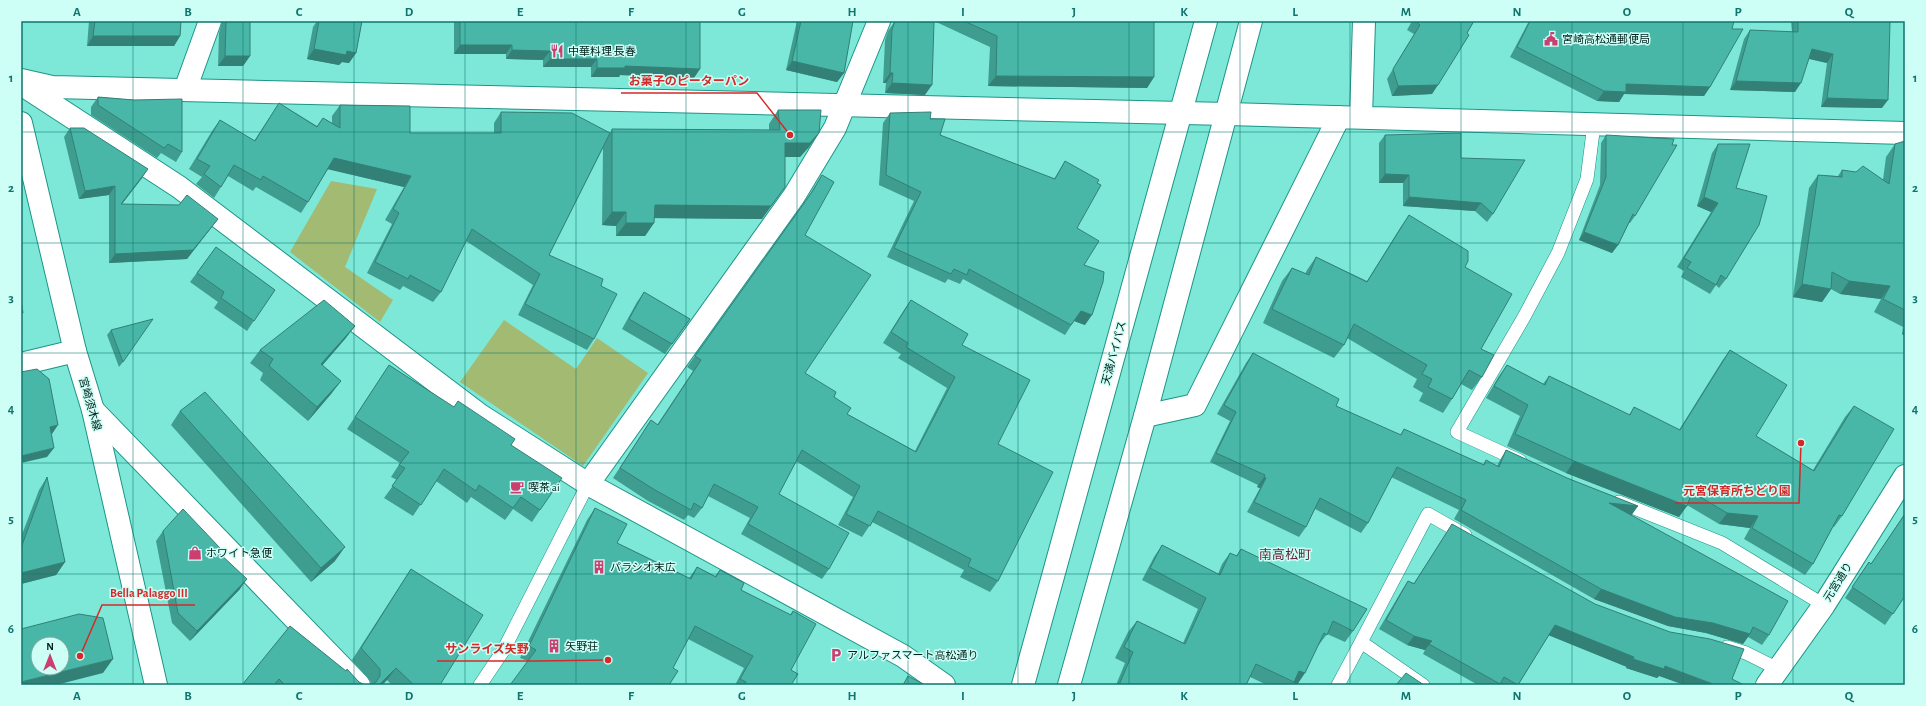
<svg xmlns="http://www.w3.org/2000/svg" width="1926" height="706" font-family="'Alegreya Sans','Noto Sans JP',sans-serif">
<rect width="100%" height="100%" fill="#7de8d8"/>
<path fill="#a3ba73" d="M331,181L377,189L345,267L393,300L380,322L290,252Z
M504,320L576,369L597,338L648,373L583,466L460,382Z"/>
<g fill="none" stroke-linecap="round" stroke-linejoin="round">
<g stroke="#1b9587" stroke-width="14">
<path id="service" d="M1520,461L1457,432L1524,317L1558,253L1587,179L1594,124
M1619,502L1722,543L1824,605
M1361,642L1428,514L1465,535
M1727,647L1746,653L1778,669
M480,685L503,651L588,484
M1338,685L1361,642L1423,685"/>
</g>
<g stroke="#1b9587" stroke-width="24">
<path id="minor" d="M21,84L179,187L480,415L588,484L903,656L944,685
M185,90L210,21
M1228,114L1905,133
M1361,117L1364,21
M21,364L75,351
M93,410L359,685
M1145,416L1195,405L1339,117
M588,484L794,196L835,128L879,21
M1767,685L1824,605L1905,476"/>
</g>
<g stroke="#1b9587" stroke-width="24">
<path id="tertiary" d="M21,80L52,87L1228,114"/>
</g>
<g stroke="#1b9587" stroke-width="24">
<path id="primary" d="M21,123L75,351L93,410L156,685"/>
</g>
<g stroke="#1b9587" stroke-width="24">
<path id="trunk" d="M1023,685L1206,21
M1069,685L1145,416L1251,21"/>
</g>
<use href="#service" stroke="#fff" stroke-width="13"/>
<use href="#minor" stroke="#fff" stroke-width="22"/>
<use href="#tertiary" stroke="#fff" stroke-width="22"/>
<use href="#primary" stroke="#fff" stroke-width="22"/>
<use href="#trunk" stroke="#fff" stroke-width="22"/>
</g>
<path fill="#3f9d90" d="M89,21H181L180,36L174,46H87Z
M222,21H250V56L243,66H218L219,33Z
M317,21H362L356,53L349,63L342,62L339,65L307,59L313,27Z
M454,21H700L694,78L620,75L619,77H591V67H543V60L506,59V54H454Z
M797,21H853L844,73L837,82L786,70Z
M895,21L925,95L885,93L886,83H883L885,40L888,31Z
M934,21H1154V77L1147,88L988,86L990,47Z
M1412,21H1474L1432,94L1392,96L1387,79L1414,34L1407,30Z
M1529,21H1734L1710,87L1704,96L1624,94L1619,102L1597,101L1510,57Z
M1791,21H1890L1882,108L1821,107L1827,63L1809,59L1795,92L1730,90L1744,39L1750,30L1792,32Z
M98,97L134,100L182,152L176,162L161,153L157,158L91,115V107Z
M279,103L317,126L323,118L332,123V116L340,105L410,133H494V123L501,112L610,133L612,129L769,130V124L778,110L809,147L800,157H785L762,219L654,218V223L645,236H616V226L602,225L603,148L549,255L601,286L594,339L587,350L518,315L533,285L466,241L441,292L433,302L403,286L400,290L367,273L392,224L385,220L404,187L328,169L308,202L301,213L256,187L253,191L228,176L214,198L196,184L202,177L189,169L212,131L220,120L254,141Z
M890,113L930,119L940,135L1054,179L1065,161L1084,265L1085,325L1074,321L1065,335L963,279L960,284L948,279L945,283L887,257L914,201L879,185L883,123Z
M70,128L142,178L122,204L218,219L187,259L109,263V195L79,199L64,137Z
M1385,135L1461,158L1493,214L1487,222L1475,211L1403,206V183H1379V143Z
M1606,135L1635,216L1630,223H1629L1618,245L1612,253L1579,240L1600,185L1601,143Z
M1905,141V336L1902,334L1903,327L1874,312L1881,299L1840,294L1831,289L1822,302L1793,297L1809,188L1818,175L1838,176L1842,170L1883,180L1886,157L1895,144Z
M1718,144L1736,188L1726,279L1719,288L1716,285L1710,294L1681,277L1684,271L1677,267L1711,212L1697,206L1712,153Z
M822,175L805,235V373L834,397L847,414L915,451L947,388L898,358L901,354L883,343L904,310L911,300L962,345L998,444V581L990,592L960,577L964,570L872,522L862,537L838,525L853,497L796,461L779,494L829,569L822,579L741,534L750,518L708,496L702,508L694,518L688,515L684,520L648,501L613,478L651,420L657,425L693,371L687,367L805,202L815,186Z
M1409,215L1465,267L1481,349L1482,377L1472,390L1461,384L1452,399L1443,413L1419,401L1423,393L1413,387L1417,379L1347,338L1344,345L1334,358L1263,323L1282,281L1292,268L1305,274L1307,270L1316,257L1367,281L1400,228Z
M216,247L275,290L247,331L214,308L218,302L190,282Z
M644,292L690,319L665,354L622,329L637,302Z
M355,326L345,339L322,366L341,381L331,394L308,421L260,380L263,373L250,363L260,350Z
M111,330L123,362L119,367L107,335Z
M1730,350L1756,436L1813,470L1845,417L1854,406L1842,516L1834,527H1833L1813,564L1805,575L1744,539L1750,528L1719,524L1687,505L1679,517L1566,473L1507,446L1520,416L1486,398L1499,376L1507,365L1543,384L1549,376L1629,415L1634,407L1679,430L1722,361Z
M1253,353L1336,406L1400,435L1404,429L1483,465L1486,460L1497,466L1500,460L1506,450L1567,478L1638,506L1631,515L1769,635L1762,645L1748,637L1743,644L1706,633L1668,626L1594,599L1454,519L1459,510L1391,477L1368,523L1361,533L1315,509L1306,527L1299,537L1247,512L1260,488L1257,487L1258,485L1210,462L1230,421L1217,414L1246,363Z
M389,365L511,445L540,510L532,522L513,509L505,520L471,497L467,503L436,481L413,516L384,498L397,480L391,477L400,463L347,429Z
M180,411L335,561L311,582L171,425Z
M47,477L65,562L56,575L21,584V537L39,490Z
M595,508L617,543L689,578L697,567L715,576L720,570L741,590L790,615L793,611L791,670V685H735L744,668L688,639L528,661L520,658L587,520Z
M1905,513V596L1885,625L1845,598L1869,562L1871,564Z
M1452,524L1659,676L1657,678L1626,668L1627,667L1549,635L1518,685H1478L1423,654L1425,650L1407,645L1379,629L1402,590L1408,581L1414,583Z
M163,531L220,548L218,552L240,589L190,641L172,623L156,541Z
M1162,545L1218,574L1222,564L1230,553L1236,556L1241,549L1353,631L1345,642L1327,634L1318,646L1297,685L1293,683L1292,685H1267L1250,677L1246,685H1116L1125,663L1115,658L1128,632L1137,621L1183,643L1198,609L1142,580L1154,557Z
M411,569L440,685H392L387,680L382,685H242L290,626L359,682L365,685H371V682L352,660L403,581Z"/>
<path fill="#338076" d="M93,36H180L174,46H87Z
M460,45H512L506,54H454Z
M314,49L347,51L356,53L349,63L342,62L339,65L307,59Z
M1812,49L1833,54L1827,63L1806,58Z
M512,50L550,51L543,60L506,59Z
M225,56H250L243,66H218Z
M550,59H597L591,67H543Z
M792,61L844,73L837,82L786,70Z
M625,66L700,69L694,78L620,75L619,77H591L597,68Z
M890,73H893L886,83H883Z
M996,76L1154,77L1147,88L988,86Z
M1736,81L1801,83L1795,92L1730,90Z
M892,83L932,85L925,95L885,93Z
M1626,84L1710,87L1704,96L1624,94L1619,102L1597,101L1604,91Z
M1438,85L1432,94L1392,96L1398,86Z
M1827,98L1888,100L1882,108L1821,107Z
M819,133L809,147L800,157H775L785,143Z
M334,158L411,176L404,187L327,169Z
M148,169L142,178L115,213L121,204Z
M1385,174L1409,175L1403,183H1379Z
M115,186L109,195L79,199L85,191Z
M785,187L762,219L645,218L655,205Z
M1409,197L1481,203L1475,211L1403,206Z
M1704,197L1718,203L1711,212L1697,206Z
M612,212H626L616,226L602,225Z
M218,219L187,259L109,263L115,254Z
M626,223H654L645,236H616Z
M1584,232L1618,245L1612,253L1579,240Z
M1849,281L1890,286L1881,299L1840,294Z
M1802,284L1831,289L1822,302L1793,297Z
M1081,311L1092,315L1085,325L1074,321Z
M355,326L345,339L311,378L321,364Z
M1905,329V336L1902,334Z
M341,381L331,394L308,421L317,407Z
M58,425L52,434L44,436L50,427Z
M54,448L47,457L21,463V456Z
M1574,461L1687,506L1679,517L1566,473Z
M1264,477L1266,478L1260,488L1257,487Z
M1609,503L1638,506L1631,516Z
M1727,513L1758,516L1750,528L1719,524Z
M345,547L335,561L311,582L321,568Z
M65,562L56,575L21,584V573Z
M247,579L240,589L190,641L197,631Z
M1601,589L1713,623L1750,634L1743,644L1706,633L1668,626L1594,599Z
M1555,625L1634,657L1627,667L1548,635Z
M1414,636L1432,641L1425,650L1407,645Z
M113,659L103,673L56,685H21V682Z
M1633,659L1665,666L1713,684V685H1684L1659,676L1657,678L1626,668Z
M396,668L387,680L382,685H379Z
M1299,671L1305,673L1297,685L1293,683Z"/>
<path fill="#49b7a8" stroke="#338076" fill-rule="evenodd" d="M95,21H181L180,36H93Z
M226,21H250V56H225L226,23Z
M319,21H362L356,53L347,51L346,55L314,49Z
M460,21H700V69L625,66V68H597V59H550V51L512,50V45H460Z
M801,21H853L844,73L792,61Z
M895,21L934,22L932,85L892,83L893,73H890L892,30Z
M964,21H1154V77L996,76L997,36Z
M1415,21H1474L1467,33L1469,35L1438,85L1398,86L1393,69L1420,25Z
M1530,21H1734L1732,29H1743L1710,87L1626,84V92L1604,91L1517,47Z
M1798,21H1890L1888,100L1827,98L1833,54L1812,49L1801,83L1736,81L1750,30L1798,32Z
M98,97L134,100L182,99V152L168,144L164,148L98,105Z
M279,103L317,127L323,118L340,128V105L410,106V133H501V112L572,113L610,133L549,255L603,279L601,286L617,294L594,339L525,304L540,274L472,229L441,292L410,275L408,279L375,262L399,213L393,209L411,176L334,158L308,202L263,176L261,180L234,165L221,187L204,174L210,166L197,159L220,120L255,141Z
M778,110H821L819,133L810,143H785V187L771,206L655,205L654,223H626V212H612V129L780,130Z
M931,112L930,119H945L940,135L1055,179L1065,161L1099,180L1097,183L1101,185L1077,228L1099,241L1084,265L1104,272L1103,282L1092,315L1081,311L1071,325L969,269L967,275L954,269L951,274L894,248L921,192L886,175L890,113Z
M70,128H84L148,169L121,204L179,205L187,195L218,219L193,250L115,254V186L85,191Z
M1461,133V158L1525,160L1493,214L1481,203L1409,197V175L1385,174V135Z
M1606,135L1674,139L1672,145H1677L1635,216L1633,214L1618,245L1584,232L1606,177Z
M1905,141V310L1883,299L1890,286L1849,281L1832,272L1831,289L1802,284L1818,175L1842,177V170L1856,172L1863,166L1889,184L1895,144Z
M1718,144H1750L1736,188L1767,196L1759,225L1726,279L1721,275L1716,285L1687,268L1691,262L1684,258L1718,203L1704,197Z
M822,175L834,182L805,235L871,275L805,373L836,392L834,397L851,408L847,414L916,452L955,377L906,347L908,343L891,332L911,300L968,334L962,345L1030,380L998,444L1053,472L998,581L968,566L971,559L878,511L870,526L846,514L860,486L802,450L779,494L849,533L829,569L748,524L758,507L714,484L702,508L694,503L691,510L655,490L620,468L651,420L658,425L701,360L695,356L812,192Z
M1409,215L1468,251V261L1465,267L1512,294L1481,349L1494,355L1482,377L1469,370L1452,399L1428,387L1432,379L1422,374L1427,365L1354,324L1344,345L1272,309L1292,268L1309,275L1316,257L1367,282Z
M216,247L275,290L254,321L221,298L224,292L197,273Z
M644,292L690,319L672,344L629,319Z
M324,300L355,326L321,364L341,381L317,407L269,366L273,359L260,350Z
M21,301L23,313H21Z
M153,319L123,362L111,330Z
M1730,350L1787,385L1756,436L1814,471L1854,406L1894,429L1842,516L1839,515L1813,564L1752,528L1758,516L1727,513L1692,492L1687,506L1574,461L1515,434L1528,405L1494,386L1507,365L1545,385L1549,376L1630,415L1634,407L1680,430Z
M1253,353L1339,399L1336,406L1401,435L1404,429L1484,465L1486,460L1499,467L1506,450L1567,478L1638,506L1609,503L1788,601L1769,635L1753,627L1750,634L1713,623L1675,617L1601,589L1461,510L1466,500L1397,467L1368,523L1320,498L1306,527L1254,502L1266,478L1264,477L1265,475L1216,453L1236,412L1224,405Z
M389,365L454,407L458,401L515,439L511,445L562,478L540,510L521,497L513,508L479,485L476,491L444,469L421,505L392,486L405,468L399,465L409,452L355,417Z
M37,369L49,379L58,425L50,427L54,448L21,456V372Z
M205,392L345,547L321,568L180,411Z
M47,477L65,562L21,573V548Z
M595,508L627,524L617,543L691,579L697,567L716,577L720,570L744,583L741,590L791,615L793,611L816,624L791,670L798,674L791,685H744L746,682L740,679L753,656L695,626L673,668L678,671L669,685H510L536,650L529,646Z
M183,509L220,548L217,551L247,579L197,631L178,613L163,531Z
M1905,514V596L1893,614L1852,587L1869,562L1871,564Z
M1452,524L1595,604L1670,632L1710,639L1744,649L1732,679L1744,685H1713V684L1665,666L1664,669L1633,659L1634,657L1555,625L1518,685L1504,677L1500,684L1429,644L1432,641L1414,636L1386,620L1408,581L1414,584Z
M1162,545L1220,575L1230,553L1237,556L1241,549L1367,609L1353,631L1333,621L1327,635L1324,633L1305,673L1299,671L1294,682L1256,664L1246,685H1119L1133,652L1124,647L1137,621L1185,644L1206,598L1150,568Z
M411,569L483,615L440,685H414L396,668L379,685H285L279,679L274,685H242L290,626L346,671L347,669L359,682L365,685H371L376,682L380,676V669L361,648Z
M79,614L103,618L113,659L21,682V629ZM38,644H62V668H38Z
M1406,673L1424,685H1396Z
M908,676L925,685H903Z"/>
<path fill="none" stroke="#0f766e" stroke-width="1" stroke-opacity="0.55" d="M133,21V685M243,21V685M354,21V685M465,21V685M576,21V685M686,21V685M797,21V685M908,21V685M1018,21V685M1129,21V685M1240,21V685M1350,21V685M1461,21V685M1572,21V685M1683,21V685M1793,21V685M21,132H1905M21,243H1905M21,353H1905M21,463H1905M21,574H1905"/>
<defs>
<g id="civic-bare" transform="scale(1.08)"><path d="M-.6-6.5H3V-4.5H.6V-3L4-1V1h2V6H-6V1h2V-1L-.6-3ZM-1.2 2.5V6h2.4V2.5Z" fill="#cb3f70" stroke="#cefff6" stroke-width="2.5" paint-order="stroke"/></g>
<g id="restaurant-bare" transform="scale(1.08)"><path d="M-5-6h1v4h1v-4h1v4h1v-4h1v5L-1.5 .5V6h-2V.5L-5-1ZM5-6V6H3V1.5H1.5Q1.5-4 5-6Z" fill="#cb3f70" stroke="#cefff6" stroke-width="2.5" paint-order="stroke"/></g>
<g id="cafe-bare" transform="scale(1.08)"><path d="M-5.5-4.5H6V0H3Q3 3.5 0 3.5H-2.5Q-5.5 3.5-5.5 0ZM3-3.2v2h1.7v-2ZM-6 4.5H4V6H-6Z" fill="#cb3f70" stroke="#cefff6" stroke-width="2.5" paint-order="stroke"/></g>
<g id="shop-bare" transform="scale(1.08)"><path d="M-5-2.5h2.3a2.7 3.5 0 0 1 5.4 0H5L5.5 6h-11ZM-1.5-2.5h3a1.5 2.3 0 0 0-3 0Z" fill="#cb3f70" stroke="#cefff6" stroke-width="2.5" paint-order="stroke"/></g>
<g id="building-bare" transform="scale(1.08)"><path d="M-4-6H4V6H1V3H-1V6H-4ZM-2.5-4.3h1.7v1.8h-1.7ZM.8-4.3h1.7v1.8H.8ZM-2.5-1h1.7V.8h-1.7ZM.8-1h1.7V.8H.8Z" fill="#cb3f70" stroke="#cefff6" stroke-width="2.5" paint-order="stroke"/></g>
<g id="parking-bare" transform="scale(1.08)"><path d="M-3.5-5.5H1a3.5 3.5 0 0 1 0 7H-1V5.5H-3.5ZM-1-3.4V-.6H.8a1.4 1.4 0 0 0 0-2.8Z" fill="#cb3f70" stroke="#cefff6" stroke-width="2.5" paint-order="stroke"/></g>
</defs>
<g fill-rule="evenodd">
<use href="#civic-bare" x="1551" y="39"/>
<use href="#restaurant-bare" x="557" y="51"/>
<use href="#cafe-bare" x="517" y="487"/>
<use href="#shop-bare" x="195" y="553"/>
<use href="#building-bare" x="599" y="567"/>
<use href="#building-bare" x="554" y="646"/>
<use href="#parking-bare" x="836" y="655"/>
</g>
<g text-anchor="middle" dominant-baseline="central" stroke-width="3" stroke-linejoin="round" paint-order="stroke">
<g font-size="11" fill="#00211c" stroke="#cefff6" text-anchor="start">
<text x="1562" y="39">宮崎高松通郵便局</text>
<text x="568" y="51">中華料理 長春</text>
<text x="528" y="487">喫茶 ai</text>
<text x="206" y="553">ホワイト急便</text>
<text x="610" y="567">パラシオ末広</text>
<text x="565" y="646">矢野荘</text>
<text x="847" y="655">アルファスマート高松通り</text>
</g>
<g font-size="11" fill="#00211c" stroke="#cefff6">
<text transform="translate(1114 353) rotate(-75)">天満バイパス</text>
<text transform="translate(90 404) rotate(74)">宮崎須木線</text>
<text transform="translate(1838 582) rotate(-58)">元宮通り</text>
</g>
<g font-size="13" fill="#601c33" stroke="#cefff6">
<text x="1285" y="555">南高松町</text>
</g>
</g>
<path fill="none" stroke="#d62828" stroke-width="1.5" d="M790 135L757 93H621M1801 443L1799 503H1675M80 656L102 605H195M608 660L537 661H437"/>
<g fill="#d62828" stroke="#cefff6" stroke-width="1.5">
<circle cx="790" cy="135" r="4"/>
<circle cx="1801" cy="443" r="4"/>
<circle cx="80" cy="656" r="4"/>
<circle cx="608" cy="660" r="4"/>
</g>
<g font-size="12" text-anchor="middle" font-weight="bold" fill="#d62828" stroke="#cefff6" stroke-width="3" stroke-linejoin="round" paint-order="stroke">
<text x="689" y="85">お菓子のピーターパン</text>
<text x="1737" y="495">元宮保育所ちどり園</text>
<text x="149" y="597">Bella Palaggo III</text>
<text x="487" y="653">サンライズ矢野</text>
</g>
<rect width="1926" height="706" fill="none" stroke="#cefff6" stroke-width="44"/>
<g transform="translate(50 656)"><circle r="19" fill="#cefff6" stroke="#7ca69f"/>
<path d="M0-3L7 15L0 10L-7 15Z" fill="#cb3f70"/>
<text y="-6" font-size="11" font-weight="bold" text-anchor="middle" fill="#00211c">N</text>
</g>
<rect x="22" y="22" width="1882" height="662" fill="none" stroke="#0f766e" stroke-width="1.5"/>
<g font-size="13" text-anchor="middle" font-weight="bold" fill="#0f766e">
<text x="77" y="16">A</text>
<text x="188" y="16">B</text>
<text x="299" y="16">C</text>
<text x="409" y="16">D</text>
<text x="520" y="16">E</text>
<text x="631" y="16">F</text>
<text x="742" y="16">G</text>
<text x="852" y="16">H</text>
<text x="963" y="16">I</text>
<text x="1074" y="16">J</text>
<text x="1184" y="16">K</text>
<text x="1295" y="16">L</text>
<text x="1406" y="16">M</text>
<text x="1517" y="16">N</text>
<text x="1627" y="16">O</text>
<text x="1738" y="16">P</text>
<text x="1849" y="16">Q</text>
<text x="11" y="82">1</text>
<text x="1915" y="82">1</text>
<text x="11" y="192">2</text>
<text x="1915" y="192">2</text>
<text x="11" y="302">3</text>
<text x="1915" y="302">3</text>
<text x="11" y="413">4</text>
<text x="1915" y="413">4</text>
<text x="11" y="523">5</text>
<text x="1915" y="523">5</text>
<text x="11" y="633">6</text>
<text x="1915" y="633">6</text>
<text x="77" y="700">A</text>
<text x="188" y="700">B</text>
<text x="299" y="700">C</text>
<text x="409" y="700">D</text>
<text x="520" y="700">E</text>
<text x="631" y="700">F</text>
<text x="742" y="700">G</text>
<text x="852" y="700">H</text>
<text x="963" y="700">I</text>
<text x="1074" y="700">J</text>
<text x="1184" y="700">K</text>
<text x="1295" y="700">L</text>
<text x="1406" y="700">M</text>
<text x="1517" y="700">N</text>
<text x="1627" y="700">O</text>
<text x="1738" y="700">P</text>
<text x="1849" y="700">Q</text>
</g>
</svg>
